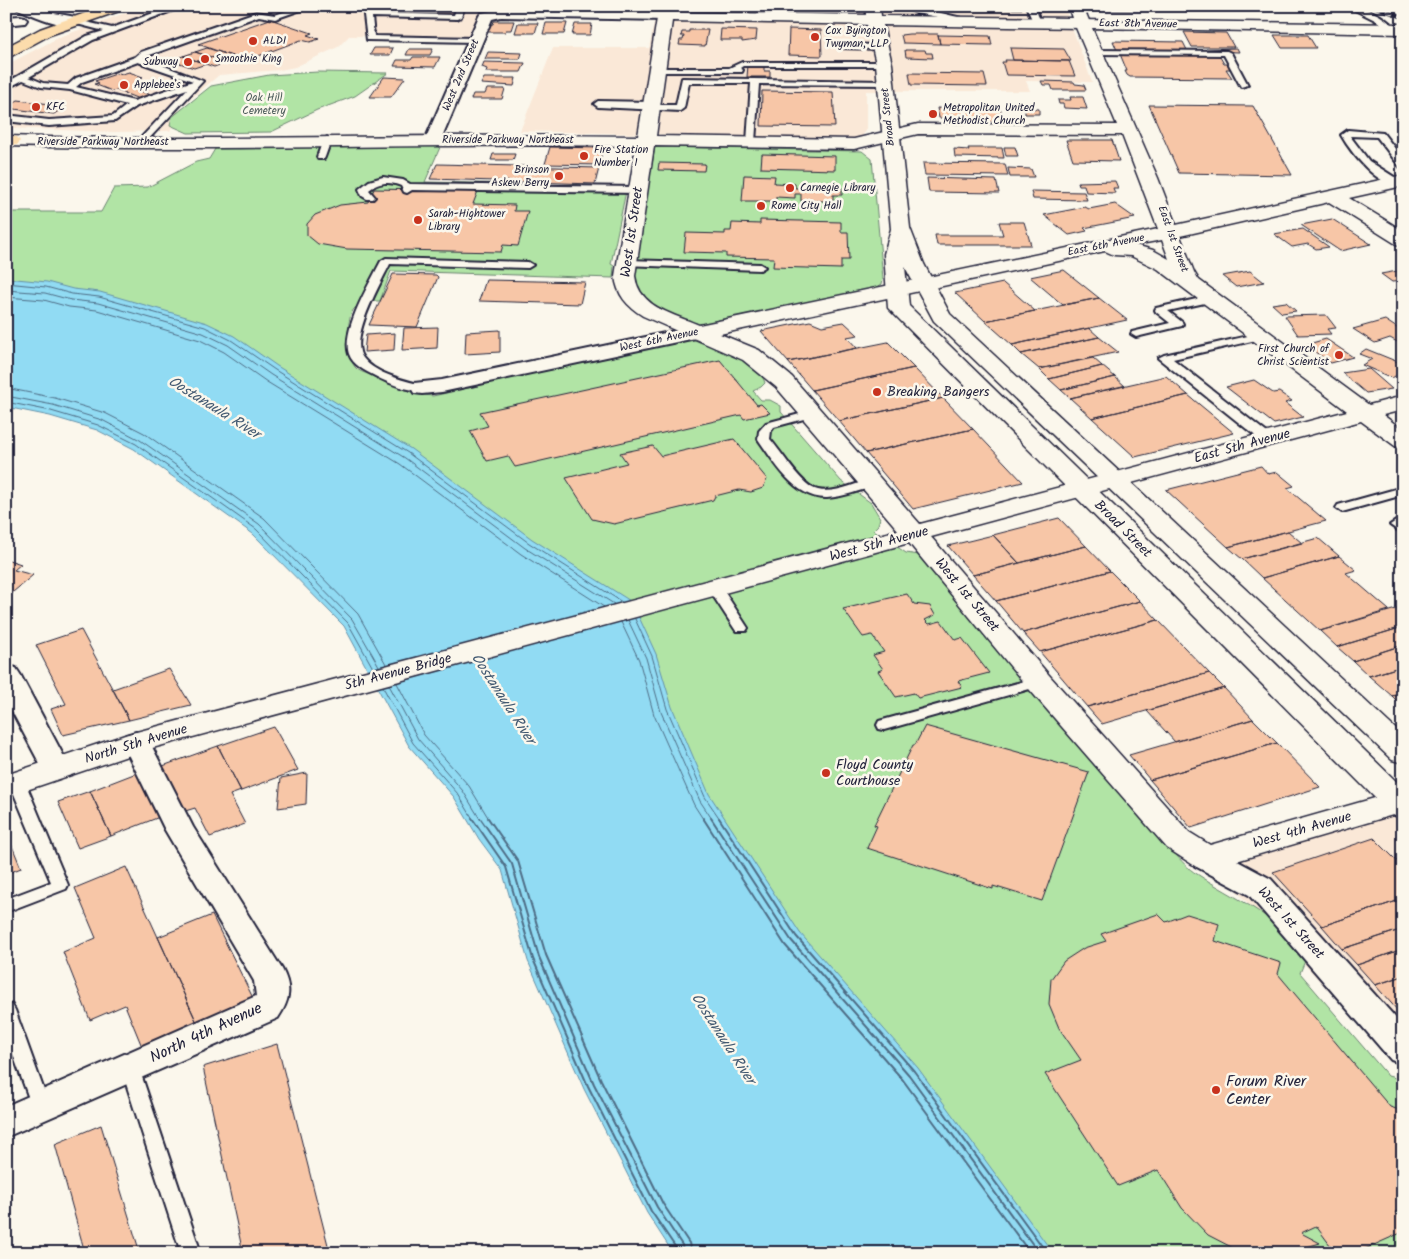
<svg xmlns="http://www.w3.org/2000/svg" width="1409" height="1259" font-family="Kalam,sans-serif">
<rect width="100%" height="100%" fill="#fbf7ec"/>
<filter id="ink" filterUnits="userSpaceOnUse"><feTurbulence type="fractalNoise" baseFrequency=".02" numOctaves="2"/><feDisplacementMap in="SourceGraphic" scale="10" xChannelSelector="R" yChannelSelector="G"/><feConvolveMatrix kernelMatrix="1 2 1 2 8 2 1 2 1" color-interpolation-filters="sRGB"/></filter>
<g filter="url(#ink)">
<path fill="#fae8d7" d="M144,6H484L467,37L349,36L338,47L295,67L280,70L219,75L180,108L170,131L113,132L6,128V65L60,37Z
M490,6H1064L1092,82L1026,81L1030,91H866V131L862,136L852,139L520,131L553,48H649L657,9Z
M1403,807V1071L1206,858Z"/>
<path fill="#b1e4a5" stroke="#6a8370" d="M318,72L388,73L355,96L317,110L271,132L188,133L170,125L172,117L211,86L269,75Z
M364,145H441L425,182L627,186L611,264L614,266L613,278L391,271L380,301C370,301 363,301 355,308C345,316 346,361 357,369C362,373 370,374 375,377C394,385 412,395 433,396L690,338C712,340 759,360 765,383L761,387L753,391L761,400H770L781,406V412L841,481L871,503L880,518L878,525L873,530L906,553L919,555L1042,694L1174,853C1181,860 1188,869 1197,874C1230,896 1291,922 1305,961L1300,973L1388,1076L1403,1080V1253H837L378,512L6,318V212H101L114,188L148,187L196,162L209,159L215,149Z
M655,147L862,151L872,159L883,279L882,284L874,289L701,325L659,310L641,294L633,275Z"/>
<path fill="#91dbf3" stroke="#6591a9" d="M6,278L47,282L73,289L100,292L207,323L234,336L277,366L411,449L532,539L632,602L656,654L672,707L709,794L800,933L918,1068L1053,1253H673L647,1213L584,1089L528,961L502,870L479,839L454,797L409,746L344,626L253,534L134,449L97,430L50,416L6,407Z"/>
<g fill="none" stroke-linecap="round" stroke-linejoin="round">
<path stroke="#4e6c85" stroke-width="1" d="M6,283L46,287L72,294L99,297L205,327L231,340L275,370L408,453L529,543L622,602
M6,290L45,293L71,300L98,303L203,333L228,345L271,375L405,458L525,548L614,604
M6,297L44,300L69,307L97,310L200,340L224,352L267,382L400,464L521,554L604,607
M6,388L55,398L105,413L144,433L264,518L358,614L386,664
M6,396L53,405L102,420L140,440L259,524L352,619L379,666
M6,402L51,411L98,425L136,444L256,529L348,623L373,668
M635,619L652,656L667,709L705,797L720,819
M628,620L646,658L661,712L700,801L712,819
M621,622L639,660L654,715L694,805L703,819
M397,683L424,735L469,786L489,819
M389,685L418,739L463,791L480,819
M383,687L413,743L458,794L473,819"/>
<path stroke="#4e6c85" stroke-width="2" d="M472,818L506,867L533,959L588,1086L651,1211L676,1248L677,1253
M480,818L512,864L539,957L594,1084L657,1207L682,1245L683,1253
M488,818L518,861L546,955L601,1080L663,1204L689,1243L691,1253
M703,818L785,945L903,1080L1030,1253
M711,818L791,940L909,1075L1039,1253
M719,818L796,936L914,1071L1047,1253"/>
</g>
<path fill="#f7c6a7" stroke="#22223b" d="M388,6H456L453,15L384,14Z
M825,6H844V11H825Z
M917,6H1021L1022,9H917Z
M1209,6H1246L1249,11H1212Z
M270,19L312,33L307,35L319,39L310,42L301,40L245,61L198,44Z
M494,21H514L511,30H506L505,32H487L490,24H493Z
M518,23H538L535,33H515Z
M546,23H567L564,34H543Z
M575,24H592L590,35H572Z
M721,29L757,30L756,40L742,42V40H720Z
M789,29L821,30L822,56L788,55Z
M689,30H708L705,46L679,45L680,40H683L684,36H681L682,32H689Z
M1184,32L1226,33L1234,47H1192Z
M909,34H938L940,44L903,43L901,35Z
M938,35L990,36L992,45L940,44Z
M1274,35H1308L1316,48H1282Z
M1113,41L1183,42L1187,50H1117Z
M207,48L238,58L227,62L195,52Z
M374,48H393L390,55H370Z
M1010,48L1064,49L1071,61L1013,60Z
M1237,48L1239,52L1207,51L1206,49Z
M409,49H433L430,55H406Z
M905,50H925L926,53H932L933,58L906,57Z
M195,52L227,62L214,67L183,56Z
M488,52L522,53L520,59H485Z
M1120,54L1219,55L1224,64H1229L1232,69H1226L1232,78L1130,77L1127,75L1125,71H1127Z
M183,56L206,64L194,68L171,60Z
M413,57H440L435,67L394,66L397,60H411Z
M1005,60L1069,61L1075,76L1006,75L1002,62H1006Z
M484,62L525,63L521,72H486L487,69L482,67Z
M748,65H764V71H770V77H747Z
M129,72L143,77L137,79L154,86L140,91L151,95L139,99L116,90L112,91L94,84L99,83L95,81L119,73L122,74Z
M909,73L984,74L987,86L911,85Z
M384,77L405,78L391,97H370Z
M484,78H516L514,86L481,84Z
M1041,81L1074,82L1075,84L1084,85L1086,90H1053L1051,85H1043Z
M487,89H505L502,99H471L473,94H485Z
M762,91L833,92L835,127L761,126Z
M1070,97H1083L1087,109L1064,108L1063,104H1059L1058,100H1071Z
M18,100L66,106L54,114L6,108Z
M1149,105L1253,106L1292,175L1179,173Z
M952,106L982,107L983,109L1001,110L1004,122H985L986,124H956L955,122L949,121L948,118H939L937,108L952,109Z
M1025,108L1039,109V114H1025Z
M1066,140H1112L1119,161L1073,160Z
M550,147L603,148L599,165L545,164Z
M1004,147H1015L1018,156H1006Z
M968,148H1002L1004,158L955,157L954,149L969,150Z
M493,154H515L513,160H491Z
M762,154L835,156V170L761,168Z
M659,163L705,164L704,171L658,170Z
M923,163L1005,164L1008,176L925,175Z
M437,164L599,168L595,184L430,179Z
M1008,168L1031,169L1034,177H1010Z
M744,175L775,176L774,183L795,184V188H800L801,182H832V188H842V195H833V201H801V194H795V198L776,197V201H742Z
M927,178L996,180L999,193L929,192Z
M1115,181L1118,188H1113L1115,193L1086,192L1084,185H1079L1078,182Z
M374,189L478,191L473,204L515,205L514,211H528L518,246L503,245L501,252L347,249L318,244L307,235V224L315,215L340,205L368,202Z
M1031,191L1084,192L1087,200L1033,199Z
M1115,204L1135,218L1084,228L1087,231L1069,235L1044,215L1085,207L1089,209Z
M1332,219L1371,244L1340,251L1301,225Z
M760,220L841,222V232H848L849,260H841V269L773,267L774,258L726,257V253L684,252L686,233L725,234V231H731L732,223L760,224Z
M999,222H1024L1031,245H937L935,235H1003Z
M1303,229L1329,247L1316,249L1308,244L1292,247L1274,234Z
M1064,270L1099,298L1063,305L1030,277Z
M1403,270V281L1392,282L1381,274Z
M1250,271L1264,282L1236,287L1222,276Z
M393,274L436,275L438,277L417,327L369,325Z
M486,280L585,282L580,304L479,301Z
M1003,283L1035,311L985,321L955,293Z
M1099,298L1127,320L1012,345L985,321Z
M1286,302L1296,311L1282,313L1272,304Z
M1326,315L1336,328L1327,329L1331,334L1298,335L1285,316Z
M1385,320L1403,332V345L1390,338L1375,343L1353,329Z
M810,321L822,326L844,322L858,335L847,337L857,348L788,362L761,331Z
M438,327L437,348L402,350L404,328Z
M1089,328L1099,337L1021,354L1012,345Z
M500,330V352L465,354L466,332Z
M395,333L394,350L364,352L366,335Z
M1099,337L1118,352L1039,369L1021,354Z
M1326,339L1353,357L1331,363L1305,345Z
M888,342L914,368L812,390L788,362Z
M1366,349L1403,364V371L1392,378L1362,365L1372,359L1359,354Z
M1093,358L1102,366L1049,379L1039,369Z
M720,360L757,405L761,404L770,413L744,419L741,415L515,467L508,456L487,461L470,431L488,426L480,412Z
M1102,366L1115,377L1061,390L1049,379Z
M914,368L943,398L839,421L812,390Z
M1369,369L1392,389L1366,393L1342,373Z
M1166,376L1188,395L1092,418L1070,398Z
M1115,377L1125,386L1070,398L1061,390Z
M1254,380L1273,393L1279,392L1292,401L1285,403L1303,417L1274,424L1226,387Z
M1188,395L1234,433L1135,457L1092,418Z
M943,398L973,429L866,453L839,421Z
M973,429L1023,482L913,509L866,453Z
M734,439L767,479L763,488L751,492L739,490L715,496L713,500L614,524L592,519L566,478L627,463L620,453L653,446L661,456Z
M1261,466L1268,474L1277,472L1294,486L1287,488L1326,521L1228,547L1166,490Z
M1059,518L1086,546L1019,563L993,535Z
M1288,531L1302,543L1242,559L1228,547Z
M993,535L1019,563L973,575L948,546Z
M1318,538L1339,556L1262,578L1242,559Z
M1086,546L1110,571L996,601L973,575Z
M1339,556L1356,570L1346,573L1389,610L1320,631L1262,578Z
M6,559L21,564L14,570L33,575L6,598Z
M1110,571L1140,601L1023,633L996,601Z
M907,594L914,604L930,606L935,615L925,620L929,624L941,621L955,640L962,638L989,673L958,681L962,687L918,698L914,693L896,697L878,671L883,669L873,655L884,652L872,635L863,637L843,609Z
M1140,601L1158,620L1040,652L1023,633Z
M1403,607V627L1337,647L1320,631Z
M1158,620L1209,673L1087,707L1040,652Z
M1403,627V645L1353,661L1337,647Z
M81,630L129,720L63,735L51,709L66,704L36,645Z
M1403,645V666L1369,676L1353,661Z
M1403,666V693L1392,696L1369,676Z
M169,669L191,705L129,720L113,689Z
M1209,673L1224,688L1102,724L1087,707Z
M1224,688L1253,719L1175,742L1147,711Z
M1403,693V707L1392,696Z
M1253,719L1277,743L1150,780L1129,755Z
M925,726L1089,772L1042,901L993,886V889L867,848L877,826L874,825L913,745H915Z
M274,727L298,770L241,791L218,746Z
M1277,743L1320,787L1191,828L1150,780Z
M218,746L241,791L230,795L245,824L210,837L195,808L182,812L160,767Z
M139,772L162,816L111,836L90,791Z
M307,773L306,804L278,808L281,778Z
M90,791L111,836L78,848L58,802Z
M6,831L21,868L6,874Z
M1374,838L1403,867V899L1322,926L1273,872Z
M126,867L198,1025L143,1049L125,1005L90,1020L63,952L96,938L75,888Z
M1403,899V929L1342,949L1322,926Z
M1158,914L1166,922L1187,914L1219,924L1215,941L1281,963L1278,974L1390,1107L1403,1111V1209L1395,1212L1403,1222V1232L1356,1253H1336L1316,1226L1301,1233L1320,1243L1286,1253H1254L1237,1250L1208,1235L1182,1208L1158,1170L1118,1186L1045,1074L1081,1060L1059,1028L1049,1004L1051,979L1064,961L1084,948L1106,941L1101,934Z
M212,915L254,1000L198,1025L158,937Z
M1403,929V949L1357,965L1342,949Z
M1403,949V976L1375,985L1357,965Z
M1403,976V1011L1399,1012L1375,985Z
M277,1044L330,1253H243L203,1067Z
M101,1125L140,1253H85L55,1144Z"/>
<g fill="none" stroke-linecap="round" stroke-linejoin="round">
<g stroke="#22223b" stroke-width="4">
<path id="service" d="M173,6H185L93,40L29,77L43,83L68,85L76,78L135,57L141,52L256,12L275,15L300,6H312L275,19L259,16L147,56L144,58L203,81L144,144L141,145L137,142L187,89L137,106L115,121L49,126L6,121V115L49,120L113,116L127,105L70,90L41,87L23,80L6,89V83L87,36L104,31L73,23V19L112,28ZM138,62L193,81L134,101L76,87L82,82Z
M367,6H375L372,13L454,15L457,6H465L461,17L457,19L372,17L374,36L475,38L479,40L475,42L367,40L364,15Z
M529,6H537L533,15L526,13Z
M901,6H912L970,20L966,22L916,13Z
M1026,6H1034L1041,22L1040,24H1034Z
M1184,6L1180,8L1075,9L1071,7Z
M1347,6C1365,6 1383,15 1395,28L1388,30L1377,21Z
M837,44L881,45L885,47L881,49L840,48L836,46Z
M1091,50L1227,51L1231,53L1248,85L1241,87L1224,55L1094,54L1090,52Z
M742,62H884L888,64L884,66H743L740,68L743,70L742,72H657L653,70L657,68H729Z
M682,78L885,81L889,83L885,85L759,84L755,142L751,145L747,142L751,83H689L684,108L680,111L598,107L594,104L598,101L651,102L655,105H676Z
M1348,130L1383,133L1403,159V168L1400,167L1377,137L1350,136L1369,161L1399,180V184C1378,188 1350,151 1341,135Z
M327,137L331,140L325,157L324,159H318L317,157L323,140Z
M383,177L403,180L410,184L638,187L643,190L638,193L412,190L407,193L404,192L401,186C390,181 378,182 369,190L375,197L373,199H367L362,196L359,189L369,181Z
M386,258L528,262L533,265L528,268L390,264C381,283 348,339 363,358C376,375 407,381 426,386L428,388L422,391C405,390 390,384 375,376C365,371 353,365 349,354C341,330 370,283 381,261Z
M627,260L760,264L765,267L760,270L623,265V261Z
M1210,296L1215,299L1214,301L1168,311L1182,322L1183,324L1182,326L1136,337L1131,334L1132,332L1170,323L1156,312L1155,310L1156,308Z
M1261,333L1265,334L1266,336L1265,338L1173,359L1271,436L1273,439L1271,442H1263L1158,358L1164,355Z
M811,411L817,414L815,416L774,427L771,431L770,439C781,451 802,487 818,490C835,494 856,483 872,479L878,483L876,486C860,490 844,497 827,498C795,499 774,462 758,439L759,431L766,423Z
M1403,487V495L1342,512L1336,508L1338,505Z
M1396,521L1403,524V534L1390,525Z
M715,584L720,585L748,628L746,631H736L734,628L708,588Z
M1039,677L1044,679L1046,682L1044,685L884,730L879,729L877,725L879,721Z
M17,777L22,778L25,782L68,885L66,889L6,912V899L51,882L9,782L12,778Z
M6,1003L12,1005L15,1010L50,1107L48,1113L41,1115L34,1113L32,1107L6,1035Z
M130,1060L136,1063L139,1068L201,1253H181L121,1068L124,1063Z"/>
</g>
<g stroke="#22223b" stroke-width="4">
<path id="minor" d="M16,6H36L54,13L81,18L83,21L81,24C61,29 36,16 18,9Z
M501,9L665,12L670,13L672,16L670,19L665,20L501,17L492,19L441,140L439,144H427L425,140L479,16L481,13Z
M20,16L25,17L27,20L25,23L6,25V17Z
M698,326L705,328L708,332L705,336L442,392L422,394L414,393L411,388L414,383L442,380Z
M6,665L16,668L20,674L70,768L66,775L56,778L46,775L42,768L6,700Z
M136,732L146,735L193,827L282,969C292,988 290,1000 278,1018L6,1137V1106L256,996L254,981L165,830L122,742L126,735Z
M1206,847L1217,850L1271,879L1403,1026V1064L1391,1060L1249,895L1195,866L1191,858L1195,850Z"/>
</g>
<g stroke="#22223b" stroke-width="3">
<path id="tertiary" d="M659,6H674V12L874,15L879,17L882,20L879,23L874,25L672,21L656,136L854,139L918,124L1117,125L1074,23L1077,20L1403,24V34L1092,28L1158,178L1176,225L1403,175V186L1349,198L1403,231V246L1396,244L1329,202L1180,236L1194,272L1199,280L1369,405L1403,396V410L1383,415L1403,430V448L1395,446L1361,421L931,537L1049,675L1189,832L1210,845L1403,790V812L1206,870L1195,866L1167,848L1029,689L909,543L145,750L6,797V775L125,735L898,530L776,387L743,360L643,316C627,306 617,295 615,276L636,146C426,143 216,152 6,146V136C217,142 428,133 638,136ZM918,134L1122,135L1158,229L699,325C674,314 639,308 635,276L654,146L854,149ZM1162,240L1169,259L1153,250L1135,245ZM1105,251L1114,255L1131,256L1158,269L1347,411L920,524L792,377L759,350L720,334Z"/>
</g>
<g stroke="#22223b" stroke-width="3">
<path id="secondary" d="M866,6H880L881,16L1072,18L1068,6H1083L1090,23L1087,26L1082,28L883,25L892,64L910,228L924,264L950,314L1403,736V763L1392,760L934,321L905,267L909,306L1403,788V818L1392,815L888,308L884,254L891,229L876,64L866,20Z"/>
</g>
<g stroke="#22223b" stroke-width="3">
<path id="primary" d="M105,6H127L125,9L50,35L6,59V47L40,29Z
M6,135L17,137L20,141L17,145H6Z"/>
</g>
<use href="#service" fill="#fbf7ec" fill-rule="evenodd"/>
<use href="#minor" fill="#fbf7ec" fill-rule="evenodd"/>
<use href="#tertiary" fill="#fbf7ec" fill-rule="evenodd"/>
<use href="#secondary" fill="#fbf7ec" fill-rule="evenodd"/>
<use href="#primary" fill="#fcdcac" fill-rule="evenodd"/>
<g stroke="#22223b" stroke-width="4">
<path id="rail" d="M1373,6L1403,17"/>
</g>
<use href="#rail" stroke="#fbf7ec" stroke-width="2.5" stroke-dasharray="7" stroke-linecap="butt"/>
</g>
</g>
<g fill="#c8321e" stroke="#fbf7ec" stroke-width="2">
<circle cx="815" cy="37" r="5"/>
<circle cx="253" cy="41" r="5"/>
<circle cx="205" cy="59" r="5"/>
<circle cx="188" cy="62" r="5"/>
<circle cx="124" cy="85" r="5"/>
<circle cx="36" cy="107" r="5"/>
<circle cx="933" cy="114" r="5"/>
<circle cx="584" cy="156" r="5"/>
<circle cx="559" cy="176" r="5"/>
<circle cx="790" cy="188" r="5"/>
<circle cx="761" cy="206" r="5"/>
<circle cx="418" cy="220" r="5"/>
<circle cx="1339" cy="355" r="5"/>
<circle cx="877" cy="392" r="5"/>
<circle cx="826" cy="773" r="5"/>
<circle cx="1216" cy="1090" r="5"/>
</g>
<g text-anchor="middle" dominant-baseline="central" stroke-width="5" stroke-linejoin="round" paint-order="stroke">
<g font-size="11" fill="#22223b" stroke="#fbf7ec">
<text transform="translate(1138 24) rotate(1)">East 8th Avenue</text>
<text transform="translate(461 75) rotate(-67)">West 2nd Street</text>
<text transform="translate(888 117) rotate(-96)">Broad Street</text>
<text x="508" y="140">Riverside Parkway Northeast</text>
<text x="103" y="142">Riverside Parkway Northeast</text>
<text transform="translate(1173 239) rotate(70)">East 1st Street</text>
<text transform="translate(1106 245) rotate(-11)">East 6th Avenue</text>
<text transform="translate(659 340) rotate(-12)">West 6th Avenue</text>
</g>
<g font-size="11" fill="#22223b" stroke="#fbf7ec" text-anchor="start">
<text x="825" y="31">Cox Byington<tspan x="825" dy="13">Twyman, LLP</tspan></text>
<text x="263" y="41">ALDI</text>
<text x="215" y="59">Smoothie King</text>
<text x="178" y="62" text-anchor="end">Subway</text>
<text x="134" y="85">Applebee's</text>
<text x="46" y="107">KFC</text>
<text x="943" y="108">Metropolitan United<tspan x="943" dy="13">Methodist Church</tspan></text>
<text x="594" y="150">Fire Station<tspan x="594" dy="13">Number 1</tspan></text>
<text x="549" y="170" text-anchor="end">Brinson<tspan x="549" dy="13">Askew Berry</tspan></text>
<text x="800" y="188">Carnegie Library</text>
<text x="771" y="206">Rome City Hall</text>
<text x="428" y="214">Sarah-Hightower<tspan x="428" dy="13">Library</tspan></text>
<text x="1329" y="349" text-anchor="end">First Church of<tspan x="1329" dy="13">Christ Scientist</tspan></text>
</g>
<g font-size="11" fill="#4d5c5b" stroke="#fbf7ec">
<text x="264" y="98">Oak Hill<tspan x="264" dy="13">Cemetery</tspan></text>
</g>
<g font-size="14" fill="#22223b" stroke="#fbf7ec">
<text transform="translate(632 232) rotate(-82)">West 1st Street</text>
<text transform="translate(1242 446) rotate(-15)">East 5th Avenue</text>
<text transform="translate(1123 529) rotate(45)">Broad Street</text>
<text transform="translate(879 544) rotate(-15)">West 5th Avenue</text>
<text transform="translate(967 595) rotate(50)">West 1st Street</text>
<text transform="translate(398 672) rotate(-15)">5th Avenue Bridge</text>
<text transform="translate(136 744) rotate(-17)">North 5th Avenue</text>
<text transform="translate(1302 830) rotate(-16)">West 4th Avenue</text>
<text transform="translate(1291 923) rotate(48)">West 1st Street</text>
</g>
<g font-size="14" fill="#22223b" stroke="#fbf7ec" text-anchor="start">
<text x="887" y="392">Breaking Bangers</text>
<text x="836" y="765">Floyd County<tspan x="836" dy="16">Courthouse</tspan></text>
</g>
<g font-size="15" font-style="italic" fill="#435a72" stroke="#fbf7ec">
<text transform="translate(214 408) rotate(32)">Oostanaula River</text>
<text transform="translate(503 699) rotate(57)">Oostanaula River</text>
<text transform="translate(723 1039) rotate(57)">Oostanaula River</text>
</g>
<g font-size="16" fill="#22223b" stroke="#fbf7ec">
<text transform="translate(206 1033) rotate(-25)">North 4th Avenue</text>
</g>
<g font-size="16" fill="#22223b" stroke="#fbf7ec" text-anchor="start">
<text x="1226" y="1081">Forum River<tspan x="1226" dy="18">Center</tspan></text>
</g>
</g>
<rect width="1409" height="1259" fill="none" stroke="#fbf7ec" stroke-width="25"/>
<rect x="12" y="12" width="1384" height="1234" fill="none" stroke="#22223b" stroke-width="2" filter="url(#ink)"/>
</svg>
